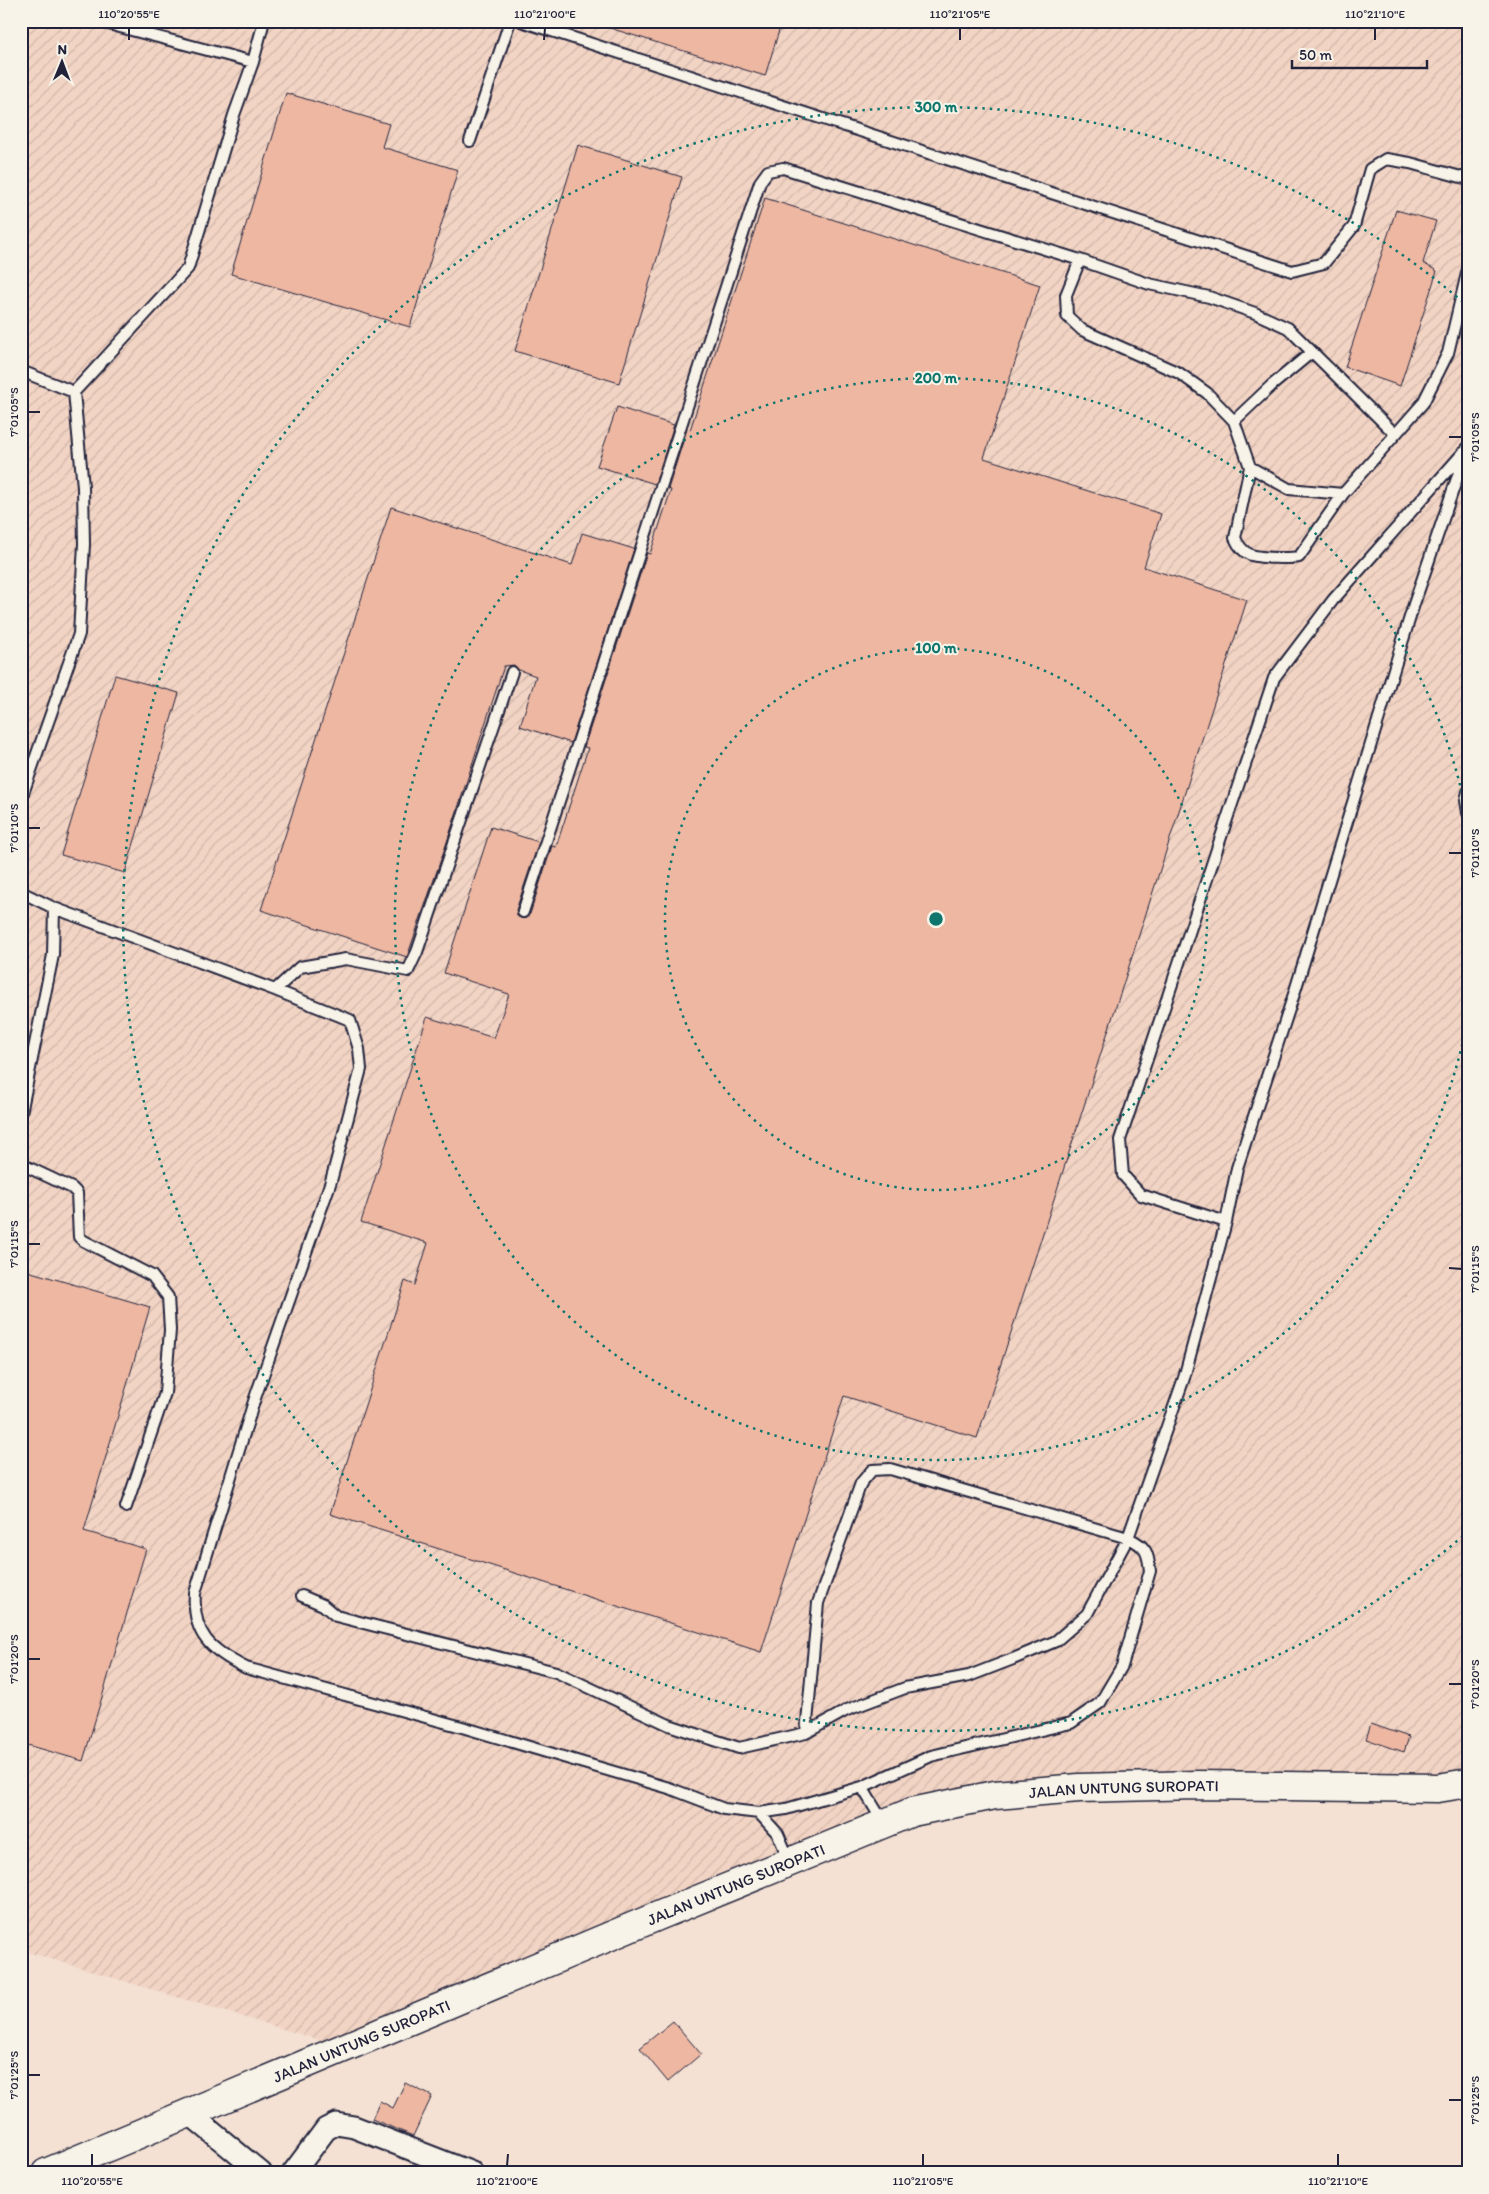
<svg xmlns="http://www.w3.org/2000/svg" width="1489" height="2194" font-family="Itim,sans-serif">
<defs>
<pattern id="industrial-furrows" width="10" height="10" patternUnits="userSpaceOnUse" patternTransform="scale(1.25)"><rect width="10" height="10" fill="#f2d4c4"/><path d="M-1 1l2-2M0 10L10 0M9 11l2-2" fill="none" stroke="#cfb6a9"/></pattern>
</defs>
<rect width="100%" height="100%" fill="#f4e1d3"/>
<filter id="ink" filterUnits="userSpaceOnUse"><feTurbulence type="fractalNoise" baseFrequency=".02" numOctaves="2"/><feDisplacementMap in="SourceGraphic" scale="10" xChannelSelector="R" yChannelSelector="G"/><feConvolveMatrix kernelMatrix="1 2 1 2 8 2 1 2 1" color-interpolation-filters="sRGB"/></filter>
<g filter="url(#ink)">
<path fill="url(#industrial-furrows)" d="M21,21H1454L1468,26V63L1463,101L1468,103V1774L928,1804L339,2046L21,1950Z"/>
<path fill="#edb7a2" stroke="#22223b" d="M600,21H782L765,76L600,25Z
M286,93L389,124L382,147L458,170L410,327L231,274Z
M578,145L682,177L619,383L515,351Z
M765,198L1040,285L984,458L1161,514L1144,567L1247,600L977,1438L844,1396L761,1652L330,1514L405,1281L415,1285L428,1243L361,1222L427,1017L494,1038L509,994L444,973L491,827L539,842L516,910L518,917L525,919L530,914L552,846L556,847L588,748L584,747L647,553L650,554L671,490L668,489L687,429L690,430Z
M1396,210L1436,221L1423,263L1437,271L1400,386L1345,367Z
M617,407L674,425L655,484L597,466Z
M391,507L572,565L582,533L634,549L571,743L520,726L536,676L519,670L514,665L504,666L446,845L407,957L261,910Z
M115,675L179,693L125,873L61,855Z
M21,1269L150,1307L84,1531L146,1549L83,1761L21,1743Z
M1371,1724L1409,1737L1404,1752L1366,1739Z
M673,2021L701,2054L668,2082L640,2048Z
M405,2083L432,2096L413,2136L372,2119L380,2101L393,2108Z"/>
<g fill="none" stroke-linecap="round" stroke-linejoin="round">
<g stroke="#22223b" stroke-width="14">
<path id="service" d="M97,21L253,62L264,21
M521,21L1292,271L1324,263L1354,226L1370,169L1386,159L1410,163L1468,179
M470,141L510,21
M1312,352L1271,386L1234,421L1250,467L1289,489L1343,494
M21,371L74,392L83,487L84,544L79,634L21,799
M74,392L188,268L234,115L253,62
M1234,421L1207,393L1179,373L1082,330L1067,316L1066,295L1080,260L1149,284L1209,297L1255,313L1288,328L1395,434
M1250,467L1235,538C1238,545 1243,552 1251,555C1262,558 1288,559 1299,557L1343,494L1423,403L1448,353L1468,269
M1468,792L1466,800L1468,813
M21,892L54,908L53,955L21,1113
M54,908L275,990L350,1020L359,1049L361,1069L331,1181L255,1398L195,1593C192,1635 211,1650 246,1668L462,1727L580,1762L669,1788L724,1809L759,1813L786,1809L862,1787L931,1756L1071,1723L1100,1703L1122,1666L1150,1571C1148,1552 1146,1546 1128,1538L890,1469L872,1470L861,1483L818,1603L806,1733
M523,912L760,182L768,171L783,168L1080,260
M275,990L300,967L346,959L408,971L417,952L512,672
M21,1164L72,1188L77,1193L79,1237L84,1241L152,1276L168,1297L170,1330L165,1393L126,1507
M1226,1222L1141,1195L1123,1175L1120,1140L1274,678L1333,600L1463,453
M302,1596L323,1605L336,1616L556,1672L669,1725L739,1748L806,1733L847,1710L905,1688L969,1676L1013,1659L1056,1641L1087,1614L1128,1538L1184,1378L1226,1222L1237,1168L1294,994L1414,604L1468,446
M862,1787L883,1822
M759,1813L778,1834L790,1862"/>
</g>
<g stroke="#22223b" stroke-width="25">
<path id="minor" d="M190,2114L261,2173
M293,2173L326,2129L336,2124L354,2127L472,2173"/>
</g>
<g stroke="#22223b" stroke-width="31">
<g id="secondary">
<path id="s1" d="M46,2173L658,1916L912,1812L995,1795L1079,1788L1197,1785L1438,1788L1468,1783"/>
</g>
</g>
<use href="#service" stroke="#f7f3e8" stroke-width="10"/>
<use href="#minor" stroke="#f7f3e8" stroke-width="21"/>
<use href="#secondary" stroke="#f7f3e8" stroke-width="28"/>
</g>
</g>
<path fill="none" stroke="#22223b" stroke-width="2" d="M129,40V28M544,40L545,28M960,40V28M1375,40V28M28,412H40M1449,437H1462M28,828H40M1449,853H1462M28,1244H40M1449,1268L1462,1269M28,1659H40M1449,1684H1462M28,2075H40M1449,2100H1462M92,2166V2154M507,2166L508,2154M923,2166V2154M1338,2166V2154"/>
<g fill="none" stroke="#0f766e" stroke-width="2.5" stroke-dasharray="2.5 5">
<circle cx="936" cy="919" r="271"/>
<path d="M1467 1022A541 541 0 1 1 1467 816"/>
<path d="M1463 1536A812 812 0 1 1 1463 302"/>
</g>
<g text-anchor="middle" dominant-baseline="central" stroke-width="4" stroke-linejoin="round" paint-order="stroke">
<g font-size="16" fill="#22223b" stroke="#f7f3e8">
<text stroke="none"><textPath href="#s1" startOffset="1152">JALAN UNTUNG SUROPATI</textPath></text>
<text stroke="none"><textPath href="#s1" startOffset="748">JALAN UNTUNG SUROPATI</textPath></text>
<text stroke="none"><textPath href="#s1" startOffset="342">JALAN UNTUNG SUROPATI</textPath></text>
</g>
</g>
<circle cx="936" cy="919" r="8" fill="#0f766e" stroke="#f7f3e8" stroke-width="2.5"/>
<g font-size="15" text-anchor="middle" font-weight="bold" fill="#0f766e" stroke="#f7f3e8" stroke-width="4" stroke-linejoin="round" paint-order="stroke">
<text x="936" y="112">300 m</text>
<text x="936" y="383">200 m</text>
<text x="936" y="653">100 m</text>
</g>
<rect width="1489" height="2194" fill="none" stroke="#f7f3e8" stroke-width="55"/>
<g transform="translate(62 62) rotate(1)" stroke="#f7f3e8" stroke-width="4" paint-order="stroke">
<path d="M0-4L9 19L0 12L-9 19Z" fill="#22223b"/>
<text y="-8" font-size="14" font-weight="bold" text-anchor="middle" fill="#22223b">N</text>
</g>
<path d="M1292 60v8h135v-8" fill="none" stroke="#22223b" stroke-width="2.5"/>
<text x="1299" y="60" font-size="15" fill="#22223b" stroke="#f7f3e8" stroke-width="4" paint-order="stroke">50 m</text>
<rect x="28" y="28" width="1434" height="2138" fill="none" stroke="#22223b" stroke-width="2"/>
<g font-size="12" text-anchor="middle" fill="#22223b">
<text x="129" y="18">110°20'55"E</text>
<text x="545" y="18">110°21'00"E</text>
<text x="960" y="18">110°21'05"E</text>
<text x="1375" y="18">110°21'10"E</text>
<text transform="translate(14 412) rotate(-90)" y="4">7°01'05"S</text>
<text transform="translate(1475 437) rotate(-90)" y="4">7°01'05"S</text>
<text transform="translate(14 828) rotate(-90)" y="4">7°01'10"S</text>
<text transform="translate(1475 853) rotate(-90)" y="4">7°01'10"S</text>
<text transform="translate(14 1244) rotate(-90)" y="4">7°01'15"S</text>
<text transform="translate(1475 1269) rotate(-90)" y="4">7°01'15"S</text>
<text transform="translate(14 1659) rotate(-90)" y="4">7°01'20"S</text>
<text transform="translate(1475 1684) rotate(-90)" y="4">7°01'20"S</text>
<text transform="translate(14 2075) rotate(-90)" y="4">7°01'25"S</text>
<text transform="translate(1475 2100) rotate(-90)" y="4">7°01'25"S</text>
<text x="92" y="2185">110°20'55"E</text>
<text x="507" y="2185">110°21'00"E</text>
<text x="923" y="2185">110°21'05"E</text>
<text x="1338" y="2185">110°21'10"E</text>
</g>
</svg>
